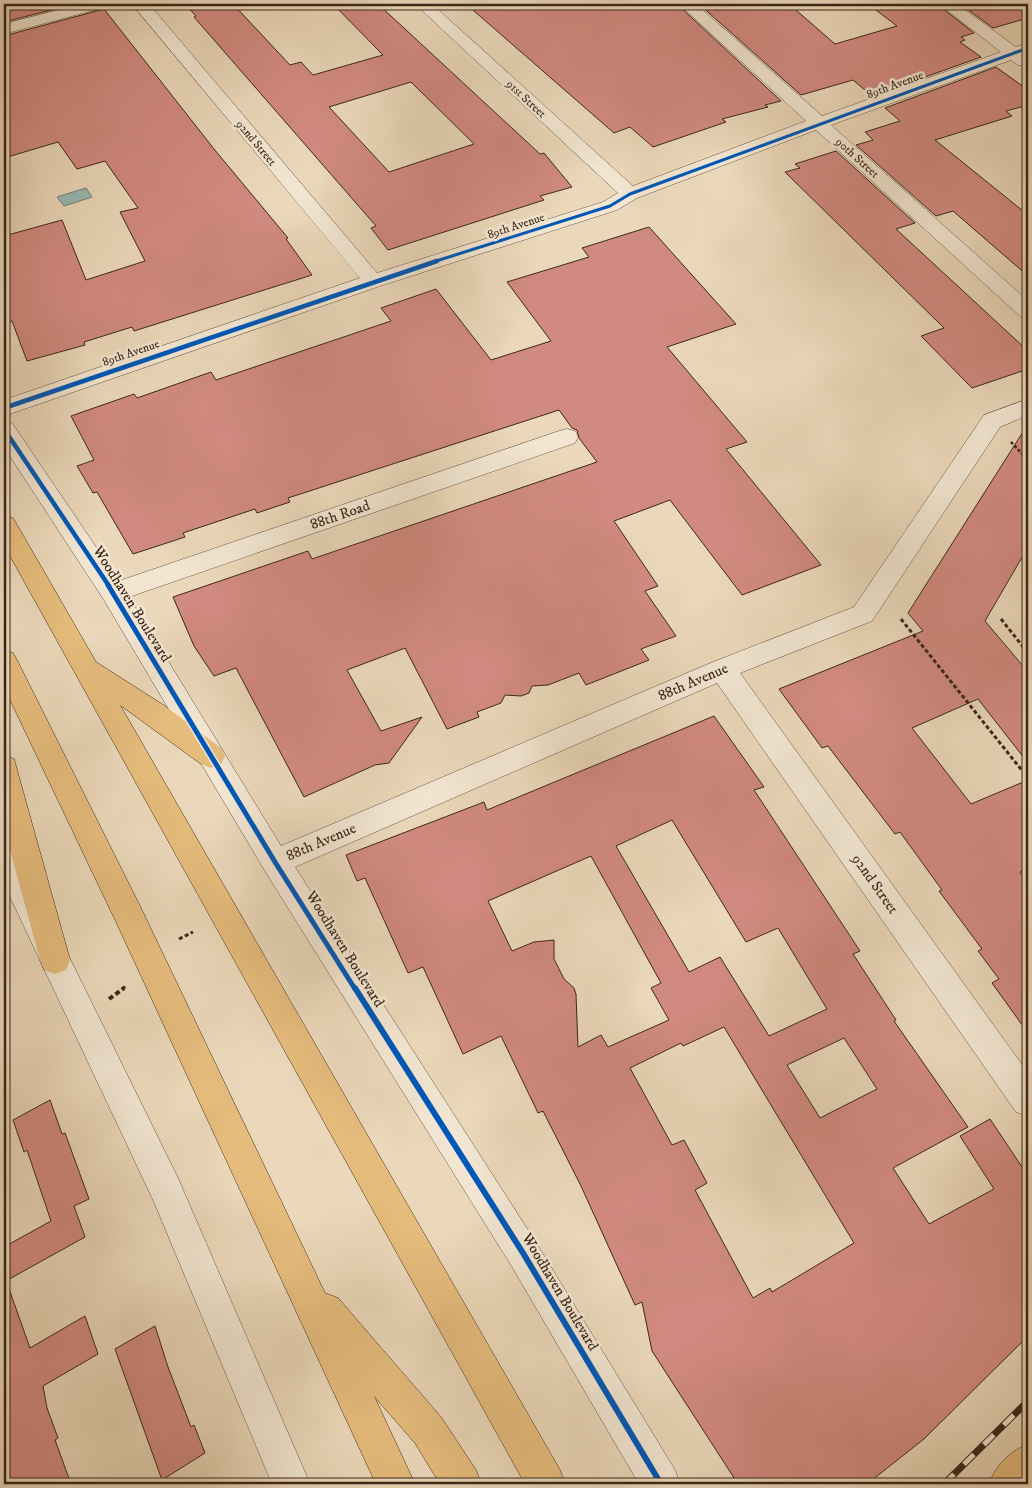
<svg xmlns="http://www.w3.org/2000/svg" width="1032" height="1488" font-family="'IM FELL DW Pica',serif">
<rect width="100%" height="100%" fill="#ebd8ba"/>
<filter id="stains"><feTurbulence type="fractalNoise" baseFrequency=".004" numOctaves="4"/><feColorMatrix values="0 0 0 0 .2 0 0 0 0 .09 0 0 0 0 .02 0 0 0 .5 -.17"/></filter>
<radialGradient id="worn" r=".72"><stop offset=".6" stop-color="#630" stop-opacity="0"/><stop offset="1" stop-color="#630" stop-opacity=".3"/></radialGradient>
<path fill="#98b9b3" stroke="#737f76" d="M86,188L92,197L64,206L57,197Z"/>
<path fill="#d18a80" stroke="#3b271a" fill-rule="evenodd" d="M4,4H75L4,22Z
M185,4H233L290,65L301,62L313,75L383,55L333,4H378L540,154L544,153L572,187L540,196L544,200L388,250L371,228L376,226L201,25L194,17L196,16ZM411,82L474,144L389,172L329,107Z
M466,4H677L781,101L765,105L768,107L722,119L726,122L653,147L630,127L614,133Z
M699,4H789L835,44L897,26L868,4H937L974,33L961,37L965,40L960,42L981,57L872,96L853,80L801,95Z
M960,4H1028V18L993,28Z
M104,9L214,149L288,238L286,239L312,275L134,331L132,327L84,342L85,345L27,361L12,321L4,322V236L62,220L86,280L145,261L120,212L138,208L105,161L77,169L58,142L4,158V36Z
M996,67L1028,90V105L1006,111L1012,116L935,140L1028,215V276L953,211L936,216L856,145L873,140L865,132L900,121L885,108Z
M836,151L915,223L896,229L1028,351V369L972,388L921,336L944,328L785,172L800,168L795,164Z
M649,227L736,324L667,347L747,442L726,449L821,565L742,595L670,500L614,521L658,586L645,591L676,636L641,649L649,660L586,685L579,673L548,685L532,686L529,693L521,696L505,695L501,703L477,712L479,717L447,729L405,648L347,670L381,731L422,717L389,763L375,765L304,797L236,668L214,676L194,646L173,597L308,551L312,559L597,462L579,438L577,430L572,428L559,410L288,498L290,502L257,513L255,509L183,533L185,537L133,554L97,492L93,493L77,466L94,460L71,416L134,394L137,398L211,372L216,380L391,321L381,308L436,289L491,360L551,341L507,282L589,257L582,248Z
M1028,424V547L985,621L1028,672V763L978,699L912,728L971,804L1028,780V861L1023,863L1027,868L1020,872L1028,883V1033L992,983L999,979L978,951L982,949L939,891L942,890L900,832L895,834L828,746L822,748L779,689L923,631L908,613Z
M714,716L764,787L754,790L860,951L853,954L896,1020L894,1021L968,1127L893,1168L929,1224L994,1189L960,1136L990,1119L1028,1176V1336L924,1439L867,1484H738L652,1351L642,1302L635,1305L581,1186L543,1111L538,1113L501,1036L463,1054L423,967L408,973L365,878L357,881L346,855L484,802L487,810ZM672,820L746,942L778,928L827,1009L769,1036L720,957L689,972L616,846ZM591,856L661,983L651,988L669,1020L608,1047L601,1035L578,1047L576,994L574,988L564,979L554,959V940L534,942L512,951L488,901ZM724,1027L854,1243L772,1292L770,1288L753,1298L695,1190L707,1183L684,1140L672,1145L630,1068L681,1043L683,1046ZM844,1038L877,1089L820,1118L787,1065Z
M50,1100L62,1134L65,1133L89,1199L74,1206L85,1237L4,1282V1247L51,1221L27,1150L24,1152L13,1120Z
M8,1286L30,1348L85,1316L98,1354L43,1386L47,1408L58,1438L55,1440L71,1484H4V1287Z
M155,1326L168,1367L191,1427L194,1425L205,1453L162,1480L115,1349Z"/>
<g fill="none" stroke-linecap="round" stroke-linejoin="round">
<g stroke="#675342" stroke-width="1">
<path id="minor" d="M82,4H108L106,7L4,34V24Z
M132,4H149L377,273L603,202L618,193L415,4H432L633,186L806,121L679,4H696L822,116L1001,52L939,4H957L1016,47L1028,43V54H1026L1028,56V65H1018L1011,60L831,125L1028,301V319L1021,317L816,130L637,198L617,210L380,286L4,416V400L360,278Z
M1028,399V415L1000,427L872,621L740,673L1028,1073V1116L1016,1112L717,683L295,867L535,1241L675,1470L680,1484H639L511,1265L265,871L104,600L4,447V421L12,423L119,581L559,431L567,429L575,431L578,437L575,443L129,597L281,846L713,662L854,607L984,415Z
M4,841L14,845L178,1178L310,1484H272L154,1202L4,884Z"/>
</g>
<g stroke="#3b271a" stroke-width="1">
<path id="major" d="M4,515L13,518L96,662L165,706L221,748L225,756L221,764L211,768L201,764L120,705L560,1470L565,1484H525L4,545Z
M4,650L13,653L17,660L140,906L325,1293L338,1298L441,1417L476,1470L481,1484H440L415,1443L374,1396L415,1484H376L118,926L4,687Z
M4,755L14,759L70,960L66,970L55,974L44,970L40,960L4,828Z
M1028,1444V1484H989C996,1465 1009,1452 1028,1444Z"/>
</g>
<path stroke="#3b271a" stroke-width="2.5" stroke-dasharray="3 2" stroke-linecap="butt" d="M1011,442L1028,460"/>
<path stroke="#3b271a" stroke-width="3" stroke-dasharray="4 2.5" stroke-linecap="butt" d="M901,619L1028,778
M1001,619L1028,653
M179,939L193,932
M122,989L126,986"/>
<path stroke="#3b271a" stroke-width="4" stroke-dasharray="5 3" stroke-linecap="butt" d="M109,999L124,988"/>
<use href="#minor" fill="#f2e6d2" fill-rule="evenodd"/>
<use href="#major" fill="#e6bc7d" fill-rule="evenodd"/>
<g stroke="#3b271a" stroke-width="7">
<path id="rail" d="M944,1484L1028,1401"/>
</g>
<use href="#rail" stroke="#f2e6d2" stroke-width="5" stroke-dasharray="14" stroke-linecap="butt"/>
<g stroke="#f2e6d2" stroke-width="5">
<path id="cycleway-far3" d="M433,262L610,206L630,194L1028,48"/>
</g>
<g stroke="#f2e6d2" stroke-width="7">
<path id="cycleway-far2" d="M4,408L437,261
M4,429L109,586"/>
</g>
<g stroke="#f2e6d2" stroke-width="8">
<path id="cycleway-far1" d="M108,585L275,862L355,989"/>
</g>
<g stroke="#f2e6d2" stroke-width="9">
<path id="cycleway" d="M355,988L523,1253L661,1484"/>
</g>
<use href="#cycleway-far3" stroke="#0057b8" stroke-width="3"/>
<use href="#cycleway-far2" stroke="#0057b8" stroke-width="4.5"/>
<use href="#cycleway-far1" stroke="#0057b8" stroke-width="5"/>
<use href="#cycleway" stroke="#0057b8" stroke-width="6"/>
</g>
<g text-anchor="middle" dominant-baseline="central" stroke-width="5" stroke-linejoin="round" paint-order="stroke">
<g font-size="12" fill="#3b271a" stroke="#f2e6d2">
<text transform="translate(895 85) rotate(-20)">89th Avenue</text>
<text transform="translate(526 99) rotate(43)">91st Street</text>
<text transform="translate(256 143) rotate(50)">92nd Street</text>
<text transform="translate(857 158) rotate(42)">90th Street</text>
<text transform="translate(516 226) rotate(-18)">89th Avenue</text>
<text transform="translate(131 353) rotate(-19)">89th Avenue</text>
</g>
<g font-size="15" fill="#3b271a" stroke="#f2e6d2">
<text transform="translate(340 515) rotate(-19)">88th Road</text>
<text transform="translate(132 604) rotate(58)">Woodhaven Boulevard</text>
<text transform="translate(693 682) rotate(-23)">88th Avenue</text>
<text transform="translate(321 842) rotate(-23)">88th Avenue</text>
<text transform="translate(875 884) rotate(55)">92nd Street</text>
<text transform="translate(345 949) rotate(58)">Woodhaven Boulevard</text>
<text transform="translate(560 1292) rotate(59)">Woodhaven Boulevard</text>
</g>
</g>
<rect width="1032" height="1488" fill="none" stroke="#ebd8ba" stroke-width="20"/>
<rect x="5" y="5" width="1022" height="1478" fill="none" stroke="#3b271a" stroke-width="2.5"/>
<rect x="10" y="10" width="1012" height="1468" fill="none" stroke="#3b271a"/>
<rect width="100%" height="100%" filter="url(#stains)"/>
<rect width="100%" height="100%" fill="url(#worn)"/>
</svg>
